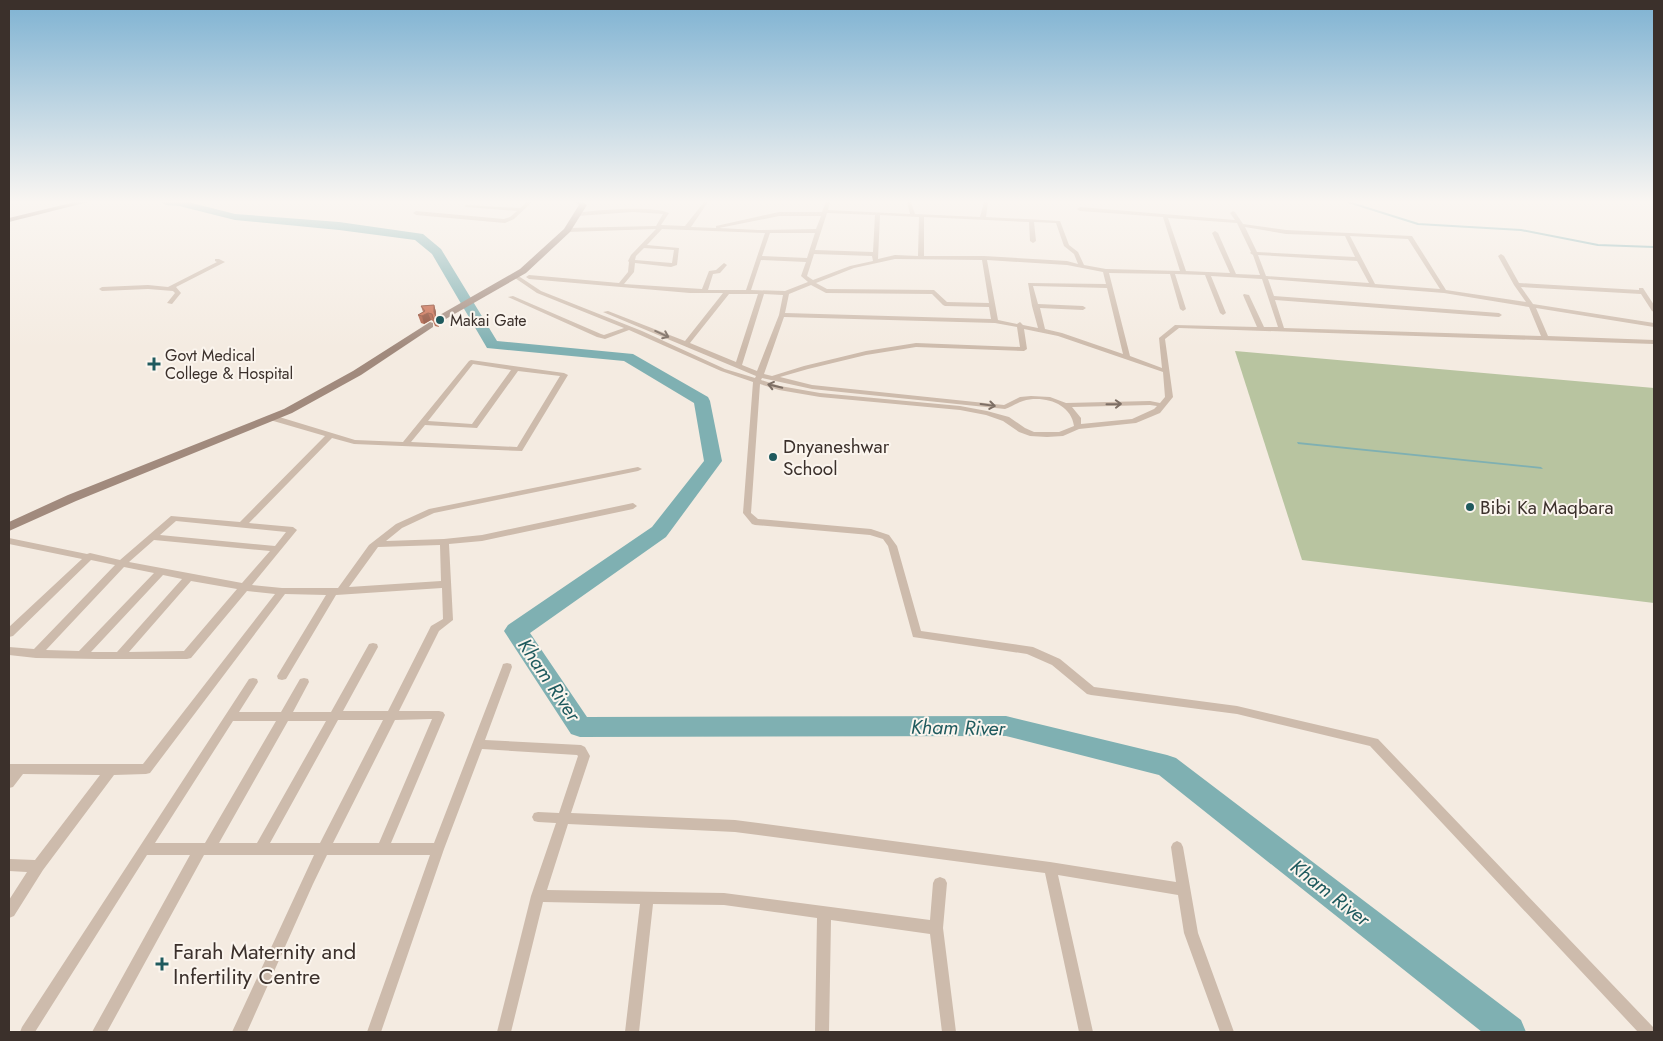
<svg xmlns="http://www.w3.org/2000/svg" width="1663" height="1041" font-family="Jost,sans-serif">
<rect width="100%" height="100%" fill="#f4ebe1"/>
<path fill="#b8c4a0" d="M1235,351L1654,388V603L1302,560Z"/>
<path fill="#7fb0b2" d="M1297,442L1541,467L1543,469L1298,444Z"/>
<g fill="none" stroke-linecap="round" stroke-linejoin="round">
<path stroke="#7fb0b2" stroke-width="2" d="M1348,202L1418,224L1521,230L1598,245L1654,247"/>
<path fill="#7fb0b2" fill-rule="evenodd" d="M160,202H188L235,214L339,222L423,234L441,249L497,341L633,354L708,397L710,401L722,461L666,537L530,633L587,717L1006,716L1167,755L1176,758L1521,1020L1526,1032H1482L1159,775L1006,736L580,737L571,734L504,631L508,625L652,527L704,461L694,403L624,361L487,348L432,254L415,240L339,230L235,220L179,206L166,205Z"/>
<path fill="#cdbbac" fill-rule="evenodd" d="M527,202H532L514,219L505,223L416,215L413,213L416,211L504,219L510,217L517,211L466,207L464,206L466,205L520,208Z
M704,202H708L691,227L716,228V226L779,212H822L826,202H830L828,210L910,214L907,202H911L915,214L980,217L984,202H988L986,217L1060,221L1069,245L1078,252L1084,265L1106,269L1180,271L1163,217L1080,211L1077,209L1080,207L1235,220L1230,213L1233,211L1235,212L1243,224L1286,230L1412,236L1446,290L1526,302L1514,285L1498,256L1501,254L1504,256L1519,283L1639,290V288H1643L1654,305V312L1652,311L1641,294L1521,287L1533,304L1654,323V327L1536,308L1548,336L1654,340V344L1179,328L1165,339L1173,397L1160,413L1136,423L1079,429L1063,436L1047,437L1030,436L1019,432L1003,421L986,415L960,410L820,397L779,390L760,384L751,513L758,519L871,529L889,535L897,546L921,631L1033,647L1060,659L1094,687L1237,706L1378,739L1653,1027L1654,1032H1638L1370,746L1237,714L1091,695L1087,694L1052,665L1027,654L913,637L888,546L883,539L870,535L755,525L752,524L743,513L753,382L721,371L629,330L605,339L597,337L508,297L513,296L601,334L604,335L624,328L537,293L512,276L517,275L541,291L642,331L725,369L755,378L756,376L603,312L608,311L685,341L723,293H690L529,279L526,277L529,275L619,283L628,272L629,262L628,261L631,255L656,229L567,232L564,230L567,228L656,226L663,214L633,212L577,216L575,215V213C594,210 653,205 669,213L661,225L685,226ZM827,213L875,215L873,252L815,250ZM880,215L919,217L918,256L895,255L878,259ZM779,216H821L816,229L758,230L719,228ZM924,217L1029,222L1030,241L1033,243L1036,241L1034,222L1056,223L1064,246L1074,254L1078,264L1067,261L984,256H924ZM1168,218L1237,223L1251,252L1250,253L1253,255L1260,275L1236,274L1218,233L1215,231L1212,233L1230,273L1186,271ZM1245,227L1286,234L1345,236L1355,257L1257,252ZM662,229L765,233L746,290H708L713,274L720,273L727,265L724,263L716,270L709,271L702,289L624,284L634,272L635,263L671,267L677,265L679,248L647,245ZM770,233H815L807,258L762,256ZM1350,236L1408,239L1440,289L1375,284ZM644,248L674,250L672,263L635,260L636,256ZM814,254L872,256L873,261L850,266L813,280L807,276ZM1258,255L1357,261L1369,283L1266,276ZM895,259L982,260L989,303L947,302L934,290L827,289L816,283L854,268ZM761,260L806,262L801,276L808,282L785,291L751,290ZM987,260L1067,265L1103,272L1106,284L1028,283L1032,306L1038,328L1023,325L1020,322L1017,324L998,320ZM1109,273L1170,274L1180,309L1183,311L1186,309L1175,274L1205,275L1220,313L1223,315L1226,313L1211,276L1262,279L1278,327H1264L1249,295L1244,294L1243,295L1257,327L1175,325L1159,338L1162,368L1130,356ZM1268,279L1444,293L1529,307L1541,336L1284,328L1275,300L1499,317L1502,315L1499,313L1274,296ZM811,285L826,293L932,294L943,305L945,306L989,307L991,319L785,313L789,294ZM1033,286L1107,288L1123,354L1062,333L1045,329L1040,308L1083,310L1086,308L1083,306L1038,304ZM729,294H758L736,362L690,343ZM764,294L783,295L779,315L757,371L742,365ZM784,317L995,323L1017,327L1020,347L916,343L866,351L804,366L772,376L764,374ZM1024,329L1058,336L1163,372L1165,397L1160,403L1150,401L1066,403L1050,397L1031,396L1020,397L1004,405L812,385L780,377L808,369L866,355L916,347L1024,351L1027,349ZM762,378L812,389L1005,409C1011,407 1017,403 1023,401C1043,395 1071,403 1074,426L1059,432H1034L1025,428L1009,417L987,411L960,406L820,393L780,386L761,380ZM1150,405L1157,406L1154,409L1132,419L1081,424V418L1072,407Z
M215,259H219L225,262L176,287L181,293L172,304L167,303L175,293L173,291L148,289L102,291L99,289L102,287L148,285L168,287L217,262L215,261Z
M471,360L564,373L568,375L522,451L354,444L332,438L249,523L293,527L297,530L252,585L282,588H338L369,545L396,524L429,509L638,467L642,469L638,471L434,513L402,528L386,541L444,539L482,535L633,503L637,506L633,509L482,541L449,544L453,620L439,631L399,711H439L443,712L445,715L391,843H434L502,667L503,664L507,663L511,664L512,667L485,740L581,745L585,747L590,756L571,813L735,820L1050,862L1176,882L1171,847L1173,843L1177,841L1181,843L1183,847L1198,933L1234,1032H1220L1184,933L1178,895L1058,875L1093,1032H1079L1045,873L735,832L568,824L547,890L724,893L930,920L933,883L935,879L940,877L945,879L947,883L943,928L956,1032H942L930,934L831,920L829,1032H815L817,918L724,905L653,904L639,1032H625L640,904L543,902L511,1032H497L531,896L556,823L538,822L534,821L532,817L534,813L538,812L559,813L578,756L577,755L482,749L444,849L381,1032H367L430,855H327L313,884L247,1032H232L314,855H204L107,1032H92L190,855H147L35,1032H20L22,1027L249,679L253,678L257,679L258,682L239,712H281L300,679L304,678L308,679L309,682L293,712H331L369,644L373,643L377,644L378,647L343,711H388L431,626L443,619L442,588L336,595L286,679L282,680L278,679L277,676L326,595L285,594L150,773L146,774L114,775L43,870L14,916L9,918V900L27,872L9,871V859L35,860L100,775L23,774L13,787L9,788V764H143L275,594L247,591L191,658L187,659H98L36,658L9,655V647L34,649L115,565L91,560L13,636L9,637V627L82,559L9,544V538L87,554L90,553L120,560L171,516L240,522L325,436L270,420L269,418L270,416H276L355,440L403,442L469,361ZM473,364L511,370L472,424L428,421ZM518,371L560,376L517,447L411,442L425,425L477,428ZM176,521L286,532L275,546L160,535ZM154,540L270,551L242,583L129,562ZM440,545L441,581L349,587L378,547ZM124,567L154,573L79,651L46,650ZM163,575L182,579L117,652H91ZM191,581L237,589L184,651L129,652ZM432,719L379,843H333L395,720ZM338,720H383L320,843H270ZM233,721H276L205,843H155ZM288,721H326L257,843H219Z"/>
<path fill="#a18a7d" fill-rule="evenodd" d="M75,202H88L9,222V218Z
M576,202H583L587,205L570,232L526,273L444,320H438V316L520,269L564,229L579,205Z
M430,322L433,323V327L361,375L292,413L76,501L9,531V522L68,495L284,409L353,371Z"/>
</g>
<path fill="#ac5a40" d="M434,305L436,312V317L439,327L435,326L433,321L431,320L424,324L421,323L418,315L423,312L421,306Z"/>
<path fill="#8c4a34" d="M434,305L436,312V320L434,312Z
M428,313L431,320L424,324L422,316Z"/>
<path fill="#c8694b" stroke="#8c4a34" d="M434,305V312L437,319L433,318L432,314L428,313L422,316L418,315L425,311L421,306Z"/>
<defs><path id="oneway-shaft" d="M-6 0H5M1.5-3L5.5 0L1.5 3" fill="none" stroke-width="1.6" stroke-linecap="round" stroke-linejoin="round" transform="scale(1.25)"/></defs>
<g stroke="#7d6f65">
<use href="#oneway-shaft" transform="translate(662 334) rotate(24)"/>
<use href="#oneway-shaft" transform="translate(775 386) rotate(-167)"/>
<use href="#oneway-shaft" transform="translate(1114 404) rotate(-1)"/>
<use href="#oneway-shaft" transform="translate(988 405) rotate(8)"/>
</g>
<linearGradient id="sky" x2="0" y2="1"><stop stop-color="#7eb2d2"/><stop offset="0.58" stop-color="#faf6f2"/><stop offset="1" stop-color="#faf6f2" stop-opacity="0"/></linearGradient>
<rect width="1663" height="348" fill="url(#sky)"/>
<g fill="#1f5a5e" stroke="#fbf5ee" stroke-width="2">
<circle cx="440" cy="320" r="5"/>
<path d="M151.5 356.5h5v5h5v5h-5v5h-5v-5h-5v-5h5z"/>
<circle cx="773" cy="457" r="5"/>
<circle cx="1470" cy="507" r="5"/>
<path d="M159.5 956.5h5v5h5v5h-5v5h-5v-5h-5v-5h5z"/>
</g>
<g text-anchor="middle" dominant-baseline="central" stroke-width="4" stroke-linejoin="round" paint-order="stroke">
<g font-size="16" fill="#3b302b" stroke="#fbf5ee" text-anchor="start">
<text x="450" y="320">Makai Gate</text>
<text x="165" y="355">Govt Medical<tspan x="165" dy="18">College &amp; Hospital</tspan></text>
</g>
<g font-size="19" fill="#3b302b" stroke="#fbf5ee" text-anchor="start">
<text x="783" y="446">Dnyaneshwar<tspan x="783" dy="22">School</tspan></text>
<text x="1480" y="507">Bibi Ka Maqbara</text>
</g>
<g font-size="20" font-style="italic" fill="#1f5a5e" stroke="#fbf5ee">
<text transform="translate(549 680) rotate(56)">Kham River</text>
<text transform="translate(958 728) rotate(1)">Kham River</text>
<text transform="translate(1330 893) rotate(38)">Kham River</text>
</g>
<g font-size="22" fill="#3b302b" stroke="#fbf5ee" text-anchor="start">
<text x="173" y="951">Farah Maternity and<tspan x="173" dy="25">Infertility Centre</tspan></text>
</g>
</g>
<rect width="1663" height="1041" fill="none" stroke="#3b302b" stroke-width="20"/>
</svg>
